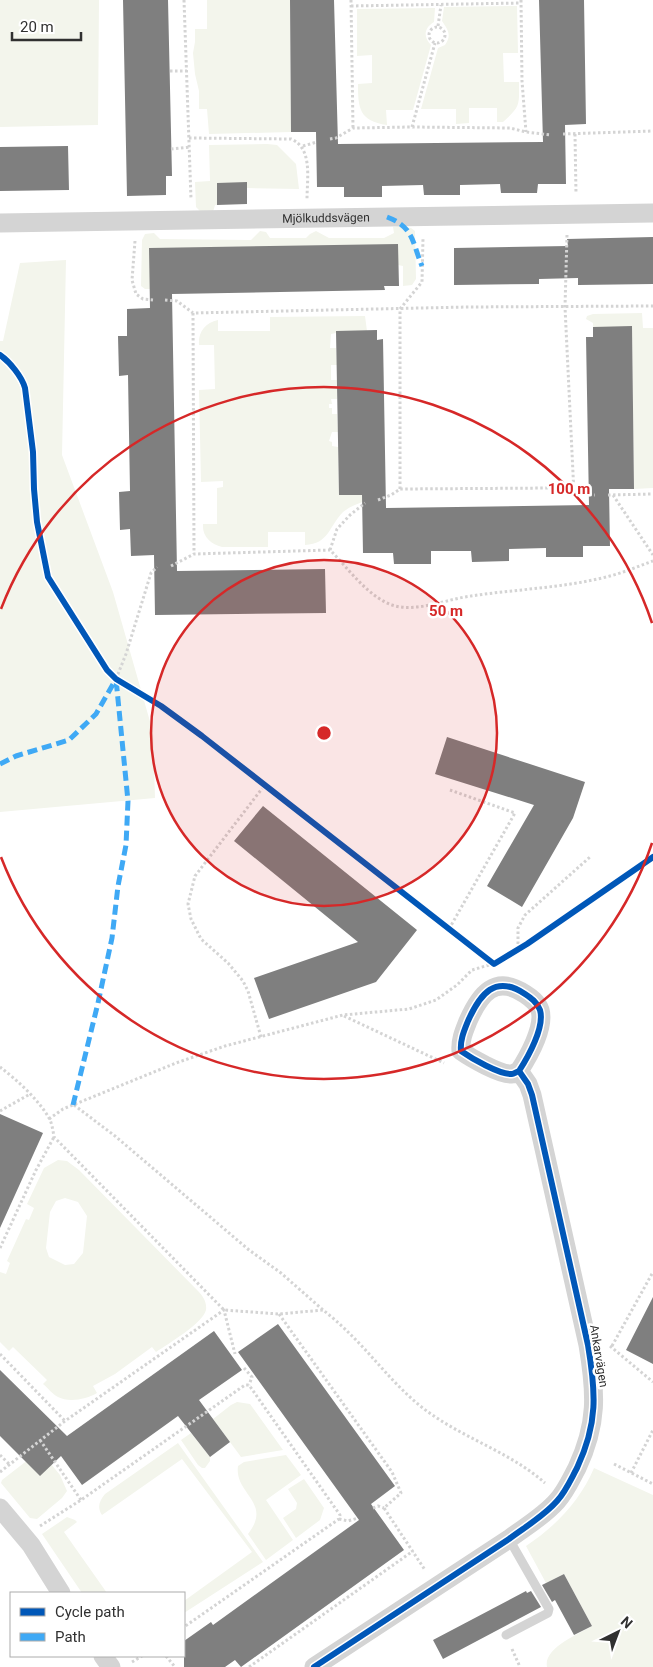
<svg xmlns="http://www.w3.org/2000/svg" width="653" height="1667" font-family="Roboto,sans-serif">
<rect width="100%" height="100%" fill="#fff"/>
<path fill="#f3f5ec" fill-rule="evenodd" d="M0,0H99L98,125L0,127Z
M207,0H290L291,132L209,134L207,109H199V91L195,74L193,53L195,42V29H207Z
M517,6L518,53H503L504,82H519C519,105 521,106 503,122H497V108H469V123L456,124V109H421L438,48L445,45C452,35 448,30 442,21L444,7Z
M435,8L434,22C424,28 423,37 431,45L413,110H386L387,125C359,121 358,108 358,84L372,83V55L357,56V9Z
M267,144L277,145L296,164L299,189L247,188L246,183H217V205H215L213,212L202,213L196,207L195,182L210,181L209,145Z
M399,226L411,228L415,231L416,279L412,285L403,286V266L398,265L150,289H145L141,286L142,240L145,234L154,233L160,239L251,240L260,231L266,232L270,238H306L310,234L316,231L329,238H384L394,233L393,227Z
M66,260L62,455L113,592L153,732L155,798L0,812V341H3L20,263Z
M642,313L643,328H653V488L634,489L632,327H593V323L586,319L587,316L593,314Z
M365,316L367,331H336V333L331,334L330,348H336L337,365H331V380H337V399H331L332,404H329V408H332V414H337L338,432H332L329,441L332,442V446L338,447L339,495H365V501C357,504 349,507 343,512C329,526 329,544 305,545V532H268V547H222C211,544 202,537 203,524H217V488L223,487V481L201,482L199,390L215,389L214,345H199C198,332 205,323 218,320V331H270V317Z
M58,1160L67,1161L79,1170L198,1291C203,1296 207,1302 206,1310C203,1323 168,1344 156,1352L152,1347L115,1374L93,1386L97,1393C87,1399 69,1403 58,1397C52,1394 48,1388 43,1384L47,1380L13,1347L9,1351L0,1342V1272L6,1274L10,1263L7,1261L26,1219L29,1220L34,1208L27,1204L44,1168ZM65,1198L78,1202L87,1216L83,1253L74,1264L65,1265L49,1257L46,1248L50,1212L56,1201Z
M237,1402L250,1404L283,1450L241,1457L213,1419L231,1405Z
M191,1433L210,1457V1461L205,1468H202L198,1465L181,1440Z
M178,1443L263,1562L184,1613V1601L252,1552L182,1459L102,1515C97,1508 99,1501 105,1494Z
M286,1455L301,1475L266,1500L293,1540L266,1560L248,1534C273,1502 234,1494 238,1466L244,1462Z
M33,1456L46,1458L60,1475L67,1491L62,1498L37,1519L30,1518L1,1483L2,1480Z
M594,1468L653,1495V1667H547C543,1648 579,1634 592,1626L564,1574L546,1583L526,1546C556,1526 580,1501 594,1468Z
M304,1479L324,1508L320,1520L296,1538L283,1518L296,1509L297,1503L288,1489Z
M67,1517L75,1520L77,1522L64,1532L107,1593H82L42,1534Z"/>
<path fill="#7f7f7f" d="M123,0H168L172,176H166V195L127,196Z
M290,0H334L338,144L543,142L539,0H584L586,124L565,125L566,184H538L537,193H501L500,184L460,185V195H424L423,185L382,186V197H344V187H317L316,132H291Z
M68,146L69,190L0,191V147Z
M247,182V204L217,205V183Z
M653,237V284L578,285V278L539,279V284L454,285V248L568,246L567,239Z
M398,244L399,286H384L385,290L172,294L177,571L325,569L326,613L155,615L154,555L131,556L130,529L120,530L119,492L130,491L128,375L119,376L118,336H127V309L150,308L149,248Z
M632,326L634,489H609L610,546H583V557H546V548L509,549V561L472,562L471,551H431V564H394L393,553H363L362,495H339L336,331L377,330V340L383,339L386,508L589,505L586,337H593V327Z
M447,737L585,782L573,818L522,907L487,886L534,805L435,774Z
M263,806L417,930L376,982L269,1019L254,978L358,942L234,841Z
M0,1114L43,1133L0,1228Z
M653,1297V1364L626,1350Z
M278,1324L395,1486L371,1504L404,1550L241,1667L235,1660L225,1667H184V1641L211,1622L213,1625L359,1520L238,1352Z
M214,1331L242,1370L199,1400L230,1442L210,1457L178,1416L82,1485L61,1456L40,1476L0,1436V1370L67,1436Z
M564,1574L592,1626L574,1635L555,1600L552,1602L542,1585Z
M526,1591L527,1593L531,1591L541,1607L443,1659L433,1640Z"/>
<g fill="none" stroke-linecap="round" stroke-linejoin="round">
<path stroke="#d4d4d4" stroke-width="3" stroke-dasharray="2.5 2.5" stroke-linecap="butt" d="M184,0L191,199
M351,0L353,128
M521,0L522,81L526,132
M351,6L521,3
M438,26L441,5
M429 35a8 8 0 1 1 16 0a8 8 0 1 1-16 0Z
M170,71H187
M412,127L435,43
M563,134L653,131
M575,134L576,194
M189,138L291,139C313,148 307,179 307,199
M330,139L336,138L353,128L412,127L510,128L526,132L551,135
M303,146L317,142
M171,149L190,147
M567,235L565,307L574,494
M135,241L132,280L136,294L143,299L153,300
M165,300L177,301L193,313L467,307L653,306
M193,313L194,554
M400,489V309L422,282L423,238
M608,495L653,494
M613,495L653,555
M378,500L391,495L400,489L554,488L574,494L595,495
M330,550L337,529L350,515L365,503
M171,566L194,554L330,550C348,568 367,596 392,605C416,613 447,599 471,596C517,589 565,588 610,576C625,572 639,566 653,561
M116,679L126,654L151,573L157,567
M449,929L515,813L450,790
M518,949V928L525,915L590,857
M344,1016L444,1063
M261,1037L248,991L243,981L228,963L201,939L191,919L188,904L195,876L264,786
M0,1067C17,1080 38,1099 49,1118C52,1123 53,1131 54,1137L224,1310L279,1314L323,1310C332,1317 341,1325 349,1333C376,1359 399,1392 431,1414C468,1440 511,1453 545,1483
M74,1105L115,1136L249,1250L281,1273L323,1310
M0,1111L30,1094
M49,1119L63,1109L176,1063L225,1046L343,1015L409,1009L436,1000L457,985L472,970L489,965
M0,1248L36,1170L54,1137
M279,1314L392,1472L401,1493L384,1508L425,1570
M610,1346L653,1382
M612,1346L653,1272
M0,1354L65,1421
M244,1368L252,1377L249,1385
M40,1440L81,1500
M0,1455L9,1464
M614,1464L653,1484
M0,1472L65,1421L224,1310L235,1354
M631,1473L653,1430
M373,1508L378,1506L384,1508
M339,1519L348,1521L358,1518
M40,1526L81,1500L245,1385H249L340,1515L339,1519L184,1627
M512,1649L520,1667
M166,1656L175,1667
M132,1662L142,1656
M249,1667L413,1551"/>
<path stroke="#d4d4d4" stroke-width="9" d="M506,1635L548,1613L549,1609L509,1539"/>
<g stroke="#d4d4d4" stroke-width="19">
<path id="s1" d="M0,223L653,213"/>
<path d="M0,1508L31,1545L61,1593"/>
<path d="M103,1656L111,1667"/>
<path d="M314,1667L509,1539C525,1527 544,1516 557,1501C566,1491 571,1479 577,1468C598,1423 596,1393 588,1345L532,1095L528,1084L519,1071C528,1057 545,1027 540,1010C537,1002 531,998 525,994C495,974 480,994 468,1021C464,1031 460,1040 461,1051C471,1058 500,1075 512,1074C514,1074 516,1072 519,1071"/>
</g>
<path stroke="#3fa9f5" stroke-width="5" stroke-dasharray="10 5" stroke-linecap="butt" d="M387,217C414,227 412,242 422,266
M0,764L16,756L69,740L96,714L116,679
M73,1105L98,1003L112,938L118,886L126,845L128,801L116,679"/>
<g stroke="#fff" stroke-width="9">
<path id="cycleway" d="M0,355C10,362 22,377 25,388L33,452L34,489L37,522L48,577L107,670L116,679L161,706L202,736L494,964L527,944L653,857
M314,1667L509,1539C525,1527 544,1516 557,1501C566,1491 571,1479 577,1468C598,1423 596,1393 588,1345L532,1095L528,1084L519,1071C528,1057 545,1027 540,1010C537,1002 531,998 525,994C495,974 480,994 468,1021C464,1031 460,1040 461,1051C471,1058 500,1075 512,1074C514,1074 516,1072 519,1071"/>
</g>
<use href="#cycleway" stroke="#0057b8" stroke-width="6"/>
</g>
<circle cx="324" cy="733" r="173" fill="#d62828" fill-opacity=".12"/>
<g fill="none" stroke="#d62828" stroke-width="2.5">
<circle cx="324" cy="733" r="173"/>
<path d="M652 843A346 346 0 0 1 1 857M1 609A346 346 0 0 1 652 623"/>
</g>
<g text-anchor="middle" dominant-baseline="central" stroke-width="5" stroke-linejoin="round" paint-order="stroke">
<g font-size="12" fill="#303030" stroke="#fff">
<text stroke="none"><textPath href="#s1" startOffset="326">Mjölkuddsvägen</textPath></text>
<text transform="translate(599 1356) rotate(81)">Ankarvägen</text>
</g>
</g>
<circle cx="324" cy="733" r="8" fill="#d62828" stroke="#fff" stroke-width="2.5"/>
<g font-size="15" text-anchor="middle" font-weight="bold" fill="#d62828" stroke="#fff" stroke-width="5" stroke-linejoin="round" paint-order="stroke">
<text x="569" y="494">100 m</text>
<text x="446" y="616">50 m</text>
</g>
<rect x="10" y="1592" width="175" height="65" fill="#ffffff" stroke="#acacac"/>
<rect x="20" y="1608" width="25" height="8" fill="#0057b8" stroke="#acacac"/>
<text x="55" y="1617" font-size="15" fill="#303030">Cycle path</text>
<rect x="20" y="1633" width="25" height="8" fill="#3fa9f5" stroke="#acacac"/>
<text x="55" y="1642" font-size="15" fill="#303030">Path</text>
<g transform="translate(618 1632) rotate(42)" stroke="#ffffff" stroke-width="4" paint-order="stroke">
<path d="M0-4L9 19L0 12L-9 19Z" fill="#303030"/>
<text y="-8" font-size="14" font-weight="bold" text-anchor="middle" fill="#303030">N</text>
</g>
<path d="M12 32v8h69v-8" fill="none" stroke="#303030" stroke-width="2.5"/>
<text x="20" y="32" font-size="15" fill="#303030" stroke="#ffffff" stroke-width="4" paint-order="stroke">20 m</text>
</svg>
